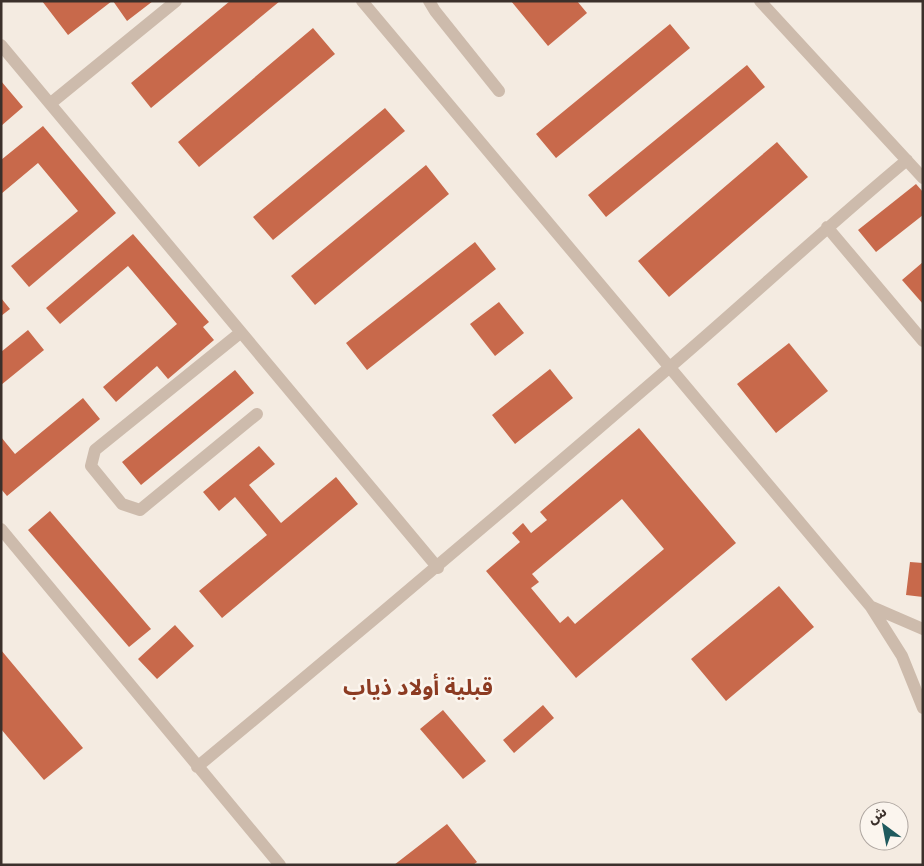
<svg xmlns="http://www.w3.org/2000/svg" width="924" height="866" font-family="Inter,'Noto Sans Arabic',sans-serif">
<rect width="100%" height="100%" fill="#f4ebe1"/>
<path fill="#c8694b" fill-rule="evenodd" d="M42,1H112L68,35Z
M113,1H153L127,21Z
M230,1H280L151,108L131,83Z
M511,1H577L587,13L548,46Z
M670,24L690,48L556,158L536,134Z
M313,28L335,54L199,167L178,142Z
M747,65L765,87L606,217L588,195Z
M1,81L23,107L1,126Z
M385,108L405,131L273,240L253,217Z
M43,126L116,213L29,287L11,266L78,211L38,163L1,194V160Z
M777,142L808,177L669,297L638,261Z
M426,165L449,194L315,305L291,276Z
M916,184L923,192V215L876,252L858,230Z
M133,234L209,322L203,327L214,340L168,379L157,366L116,402L103,387L177,324L128,266L60,324L46,308Z
M475,242L496,269L367,370L346,343Z
M923,262V304L902,280Z
M1,298L10,309L1,316Z
M499,302L524,333L495,356L470,324Z
M28,330L44,350L1,385V352Z
M789,343L828,391L776,433L737,384Z
M550,369L573,398L515,444L492,415Z
M235,370L254,393L141,485L122,462Z
M83,398L100,419L7,496L1,489V437L15,454Z
M639,428L736,543L576,678L486,571L520,542L512,533L523,523L531,533L547,520L540,512ZM622,499L664,549L575,624L568,616L560,623L531,588L539,582L532,574Z
M259,446L275,464L249,485L281,523L336,477L358,504L222,618L199,591L267,535L235,497L219,511L203,492Z
M50,511L151,629L129,647L28,530Z
M910,562L923,563V597L906,595Z
M779,586L814,627L726,701L691,659Z
M175,625L194,646L157,679L138,659Z
M1,650L83,748L44,780L1,729Z
M543,705L554,718L514,753L503,740Z
M443,710L486,761L463,779L420,729Z
M447,824L477,862L473,865H394Z"/>
<g fill="none" stroke-linecap="round" stroke-linejoin="round">
<path stroke="#cdbbac" stroke-width="12" d="M362,1L871,607L902,656L923,708
M429,1L435,11L499,91
M760,1L923,178
M1,45L438,568
M51,103L176,1
M827,227L923,341
M240,333L95,450L91,466L122,504L140,510L257,414
M1,529L280,865
M872,607L923,629
M197,767C354,637 509,506 663,373C745,303 824,229 907,160"/>
</g>
<g text-anchor="middle" dominant-baseline="central" stroke-width="5" stroke-linejoin="round" paint-order="stroke">
<g font-size="22" font-weight="bold" fill="#8c3b22" stroke="#fbf5ee">
<text x="418" y="687">قبلية أولاد ذياب</text>
</g>
</g>
<rect width="924" height="866" fill="none" stroke="#3b302b" stroke-width="5"/>
<g transform="translate(884 826) rotate(328)"><circle r="24" fill="#fbf5ee" stroke="#aea6a0"/>
<path d="M0-4L9 19L0 12L-9 19Z" fill="#1f5a5e"/>
<text y="-8" font-size="14" font-weight="bold" text-anchor="middle" fill="#3b302b">ش</text>
</g>
</svg>
